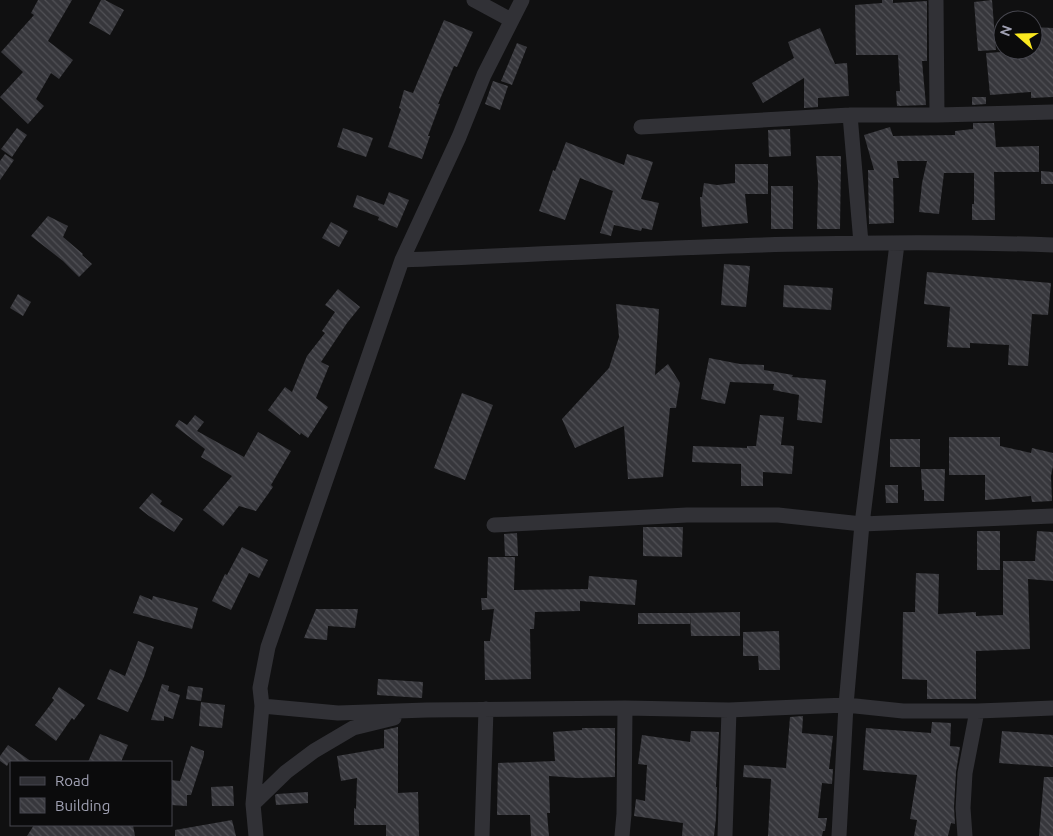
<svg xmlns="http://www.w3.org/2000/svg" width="1053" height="836" font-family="Ubuntu,sans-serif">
<defs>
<pattern id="building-back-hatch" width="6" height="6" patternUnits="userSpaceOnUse" patternTransform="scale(1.25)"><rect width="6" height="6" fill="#37373c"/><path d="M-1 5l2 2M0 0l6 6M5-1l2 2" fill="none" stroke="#515156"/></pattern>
</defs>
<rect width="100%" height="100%" fill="#101011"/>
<path fill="url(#building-back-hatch)" d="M38,0H72L48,41L73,60L59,79L51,73L36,99L44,106L28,124L0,97L23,72L1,52L34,15L31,13Z
M101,0H105L124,10L110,35L89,23Z
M882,0H893V3L927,1V61H922L926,105L897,106L896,91H900L898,55H856L855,5L882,3Z
M992,0L996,50L978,51L974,2Z
M444,20L473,32L457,67L454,66L438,104H440L428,136H430L422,159L388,147L401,109L399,108L404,90L413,93Z
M1033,27L1053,28V97L1031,98V92L990,95L986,53L1033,50Z
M820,28L835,64L847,63L849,96L818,98V107L804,108V78L763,103L752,83L794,58L788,42Z
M517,43L527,47L512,85L501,81Z
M493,81L508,86L500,110L485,104Z
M972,97H986V104L972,105Z
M973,123H994L996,147L1039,146V172H994L995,220H972V204H974V173H944L939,214L919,212L922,183L927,161H897L899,178H893L894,223L869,224L868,170H874L864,135L890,127L893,136L955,135V131L973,129Z
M17,128L27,135L12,157L1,149Z
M343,128L373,138L366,157L337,147Z
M790,129L791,156L769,157L768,130Z
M566,142L624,165L627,154L653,162L641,199L659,203L652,230L642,228L641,231L614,225L611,236L600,233L613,191L580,178L565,220L539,211L553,170L555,171Z
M5,154L14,160L0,180V161Z
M816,156H841L840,229H817L818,182Z
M735,164H768V194H745L748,223L702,227L700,197H702L704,183L717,185L735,183Z
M1041,171L1053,172V184H1041Z
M771,186H793V229H771Z
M389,192L409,200L397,228L378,220L379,217L353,207L357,195L384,205Z
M48,216L68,226L63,237L83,254L82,255L92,264L79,277L63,261L31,236Z
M331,222L348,231L339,247L322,238Z
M724,264L750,266L746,307L721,305Z
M927,272L1051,283L1048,315L1032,314L1028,366L1008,365L1009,345L970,343V348L947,347L950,307L924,304Z
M784,285L833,288L831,310L783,307Z
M338,289L360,307L347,323L321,362L329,366L316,398L328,407L308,438L301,433L300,435L268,410L285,387L292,392L307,356L325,333L322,331L335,312L325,305Z
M18,294L31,302L23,316L10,308Z
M616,304L659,309L655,375L668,364L680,383L676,408H670L663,477L628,479L624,426L575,448L562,419L609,368L619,337Z
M709,358L740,364L764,365V370L793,375L792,377L826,380L822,423L797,420L799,395L773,390L774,384L730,382L725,404L701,399Z
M462,393L493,405L465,480L434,468Z
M195,415L204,422L197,431L244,457L258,432L291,451L271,485L273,487L256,511L239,506L223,526L203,510L232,476L201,457L205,449L175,426L179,420L187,425Z
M760,415L784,417L781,445L794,446L792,474L763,472V486H741V464L692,462L693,446L747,448V446H756Z
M949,437H1000V446L1031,453L1032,448L1053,453V466L1051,476L1052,501L1032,502L1031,496L985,500V475H949Z
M890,439H920V467H890Z
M921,469H945L944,501H924V490H922Z
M885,485H898V503H886Z
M152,493L162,501L160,504L183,519L174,532L149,516L139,508Z
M643,527H683L682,557L643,556Z
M977,531H1000V570H977Z
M1037,531L1053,532V581L1028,579L1030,649L976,651V699H927V680L902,679L903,612H915L916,573L939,574L938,614L976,612V616L1003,615V561H1035Z
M517,533L518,556H505L504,534Z
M242,547L268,560L259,578L249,573L231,610L212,601L225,574L227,575Z
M488,557H515L514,590L588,589L589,576L637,580L635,605L580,601V611L535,612L534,629H530L531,679L485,680L484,641H490L494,609L482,610L481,598H487Z
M140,595L152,600L153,596L198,608L192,629L133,613Z
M316,609H358L355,628L328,626L327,640L304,638Z
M740,612V636H691L690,613Z
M638,613H690V624H638Z
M779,631L780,670H759L758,656H743V632Z
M138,641L154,647L144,677L128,712L97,699L110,669L125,676Z
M378,679L423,682L422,698L377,695Z
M162,684L169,686L168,691L180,695L173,719L164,716V721L151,720Z
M188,686L203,688L201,701L186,699Z
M59,687L85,705L74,720L72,718L56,741L35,725L54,700L52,698Z
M201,702L225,705L222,728L199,726Z
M803,716L802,733L833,736L829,769H833L832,784L822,783L818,818H827L825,831H823L822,836H768L771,779L743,777L744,765L786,768L790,717Z
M932,722L951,723L950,746L960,747L956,772L954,807L955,824L951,823L948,836H914L917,820L910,819L917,775L863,770L866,728L931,733Z
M398,727V793L418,792L419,836H386V825H354V808L356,809L357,778L341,781L337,756L384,748V730Z
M582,728H615V777L578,778L549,776L550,813H547L549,836H531L530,815H497L498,763L555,761L553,732L582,730Z
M691,731L719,732L716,787H717L716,818L714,836H682L683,823L634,816L636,799L645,801L647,765L638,764L642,735L690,742Z
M1002,731L1053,735V767L999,763Z
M100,734L128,745L121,762H88Z
M8,745L32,762H9L7,766L0,761V756Z
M191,746L204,751V755L191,795H187V806L171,805V780L180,781Z
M1044,777H1053V836H1039Z
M233,786L234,806H212L211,787Z
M308,792V803L276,805L275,795L277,794Z
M232,820L236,836H175V830Z
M34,825H133L135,836H27Z"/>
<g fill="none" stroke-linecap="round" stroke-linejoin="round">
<path stroke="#313136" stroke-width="15" d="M474,0L511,20
M936,0L937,115
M850,115L861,243
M641,127L850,115H937L1053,112
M402,260C619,251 836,237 1053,245
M494,525L687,515H778L862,524L1053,516
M262,706L338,713L427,710L625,708L729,710L846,705L903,711H977L1053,708
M253,804L286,772L314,751L353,728L394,718
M256,836L253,804L262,706L260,688L268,647L402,260L459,137L484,75L522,0
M482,836L486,709
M622,836L624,814L625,708
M725,836L729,710
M839,836L846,705L862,524L897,244
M965,836L963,808L965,773L977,711"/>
</g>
<rect x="10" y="761" width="162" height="65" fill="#0b0b0c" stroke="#47474f"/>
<rect x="20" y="777" width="25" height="8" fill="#313136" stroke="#47474f"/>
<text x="55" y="786" font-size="15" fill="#a0a1b3">Road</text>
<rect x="20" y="798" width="25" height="15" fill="url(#building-back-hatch)" stroke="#47474f"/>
<text x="55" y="811" font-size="15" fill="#a0a1b3">Building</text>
<g transform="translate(1018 35) rotate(290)"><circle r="24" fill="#0b0b0c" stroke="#47474f"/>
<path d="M0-4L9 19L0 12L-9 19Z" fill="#fae81f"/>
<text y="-8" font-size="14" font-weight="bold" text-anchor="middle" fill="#a0a1b3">N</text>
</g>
</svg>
